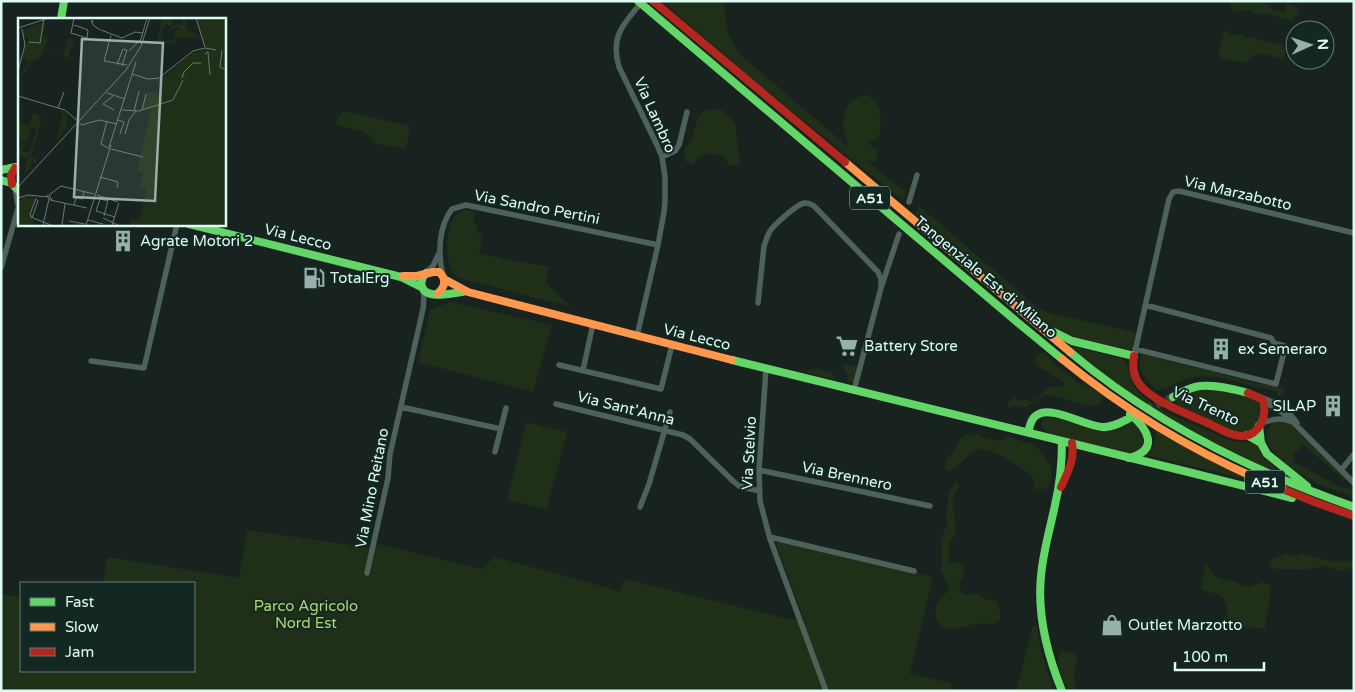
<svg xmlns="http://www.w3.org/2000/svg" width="1355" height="692" font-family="'Varela Round',sans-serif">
<rect width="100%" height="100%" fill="#182320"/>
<path fill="#202f17" d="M662,1H724C726,28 726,36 743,57L847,146C849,136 843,135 843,127C842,118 846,104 854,99C857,97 862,96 866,95C871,97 878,102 878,108L882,112L879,116L881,126L879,137L868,143L878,151V152L875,162L867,161L906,192L904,201L754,80Z
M1231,1L1264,2L1273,10H1279L1283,12L1286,10V5L1290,4L1299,8L1300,13L1295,16L1293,20L1292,21L1269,14H1256L1248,10L1236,12L1231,8Z
M1225,30L1232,36L1239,34L1246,38H1255L1262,41L1281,44L1285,49V55L1283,59C1275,57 1261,52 1254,55C1251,57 1248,61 1245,63L1220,58L1218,54L1221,48V42L1224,31Z
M706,110H722L736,124C735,139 740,150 740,164L738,166L729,165L723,155L708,153L699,157L692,165L686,162C685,158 684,154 685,149C687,145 690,143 692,139C696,129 696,114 706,110Z
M343,111L410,126L406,149L373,143C370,126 346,132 335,123Z
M918,205L1038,308L1049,313L1134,332L1136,334L1133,347L1130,351L1073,339L1053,329L994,281L916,214Z
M467,210L475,211L473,224L478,225L476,232L483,234L479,254L549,267L546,283L571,307L459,278C456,276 453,274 451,270C445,259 446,223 456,215C459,212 463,211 467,210Z
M451,302L552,325L533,392L418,362L430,310Z
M1065,344L1120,358C1133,366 1129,383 1140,394C1159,411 1187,422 1211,432C1218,435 1226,439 1233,441C1240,443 1248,441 1256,444L1277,470L1271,473L1165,419Z
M1041,353H1044L1055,365L1069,374L1076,382L1089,386L1102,395C1108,420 1058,394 1049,395C1045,395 1028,406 1024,408L1017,406L1009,407L1007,405L1008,402L1014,398L1019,400H1027L1031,402L1040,397L1041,393L1050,387H1060L1064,384V382L1060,379L1055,378L1052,374L1035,365L1036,358Z
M1141,354C1148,355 1163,359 1170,362C1199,367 1227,376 1255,383C1265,385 1274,384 1283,388L1284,392L1281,396H1278L1277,393C1271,388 1265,390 1259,388C1237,381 1213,373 1190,378C1179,380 1169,389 1158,390C1145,381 1137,371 1141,354Z
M856,363L857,369L853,382H847L848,376L842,364L852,366Z
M813,368L831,372L835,377L833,379L807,373L808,370Z
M1213,388C1223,391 1253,395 1259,401C1266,408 1259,423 1252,429C1247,433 1240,433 1234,432L1182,408L1176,402L1178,399C1191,392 1197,389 1213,388Z
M1048,416L1097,429L1128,423L1134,420L1144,431L1143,450L1127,454L1047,433C1043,429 1042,427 1042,421Z
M1277,420L1289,422L1348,480L1346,481L1344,480L1303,444L1294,454L1293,459L1294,462L1340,487L1348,488L1353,485L1354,497C1327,488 1302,479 1281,459C1274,452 1267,446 1267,436C1267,429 1271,423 1277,420Z
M526,422L567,432L547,509L507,500Z
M1154,429L1253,481L1145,455C1154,448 1157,440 1154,429Z
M976,433C980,434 981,437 985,438C991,440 992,438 999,441L1010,437L1021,441L1033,444L1045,455L1046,461L1051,464C1053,477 1052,493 1035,489C1034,485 1035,481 1032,478C1026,469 989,446 979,449C967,453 961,468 948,471L945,468L946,465L945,460C948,457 955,452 956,448C961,439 957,442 965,434L972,436Z
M956,482L959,484L952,501L956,532L949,544V554L950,563H959L963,565C967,578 958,578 959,586C959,587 962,593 963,594L968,595L977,593L984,599L993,600L997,602C999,607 1003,616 999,620C994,626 983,623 976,624C967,625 959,630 949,629C934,628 932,609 940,599C942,596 946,593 948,591V586L941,570L942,552L941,538L947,526L946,511L948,503V493Z
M247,530L371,548L373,543L482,569L494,557L620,591L624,579L805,623L776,544L780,540L933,577L910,674L951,683L950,688L963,691H1V594L21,597V671H194V583H103L107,557L239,578Z
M1287,554L1292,556L1302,554L1334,562L1344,560L1354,563V567L1339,571L1325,566L1304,570L1293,569H1276L1271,567L1269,563L1272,559L1281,555Z
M1206,561C1212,576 1219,581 1235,581C1244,591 1253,585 1263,582L1271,586C1269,594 1270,600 1269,608C1267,618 1264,618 1266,629L1228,625C1227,614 1229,600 1217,594C1211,592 1206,593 1201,588Z
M1033,625L1037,626L1041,651L1054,691H1016Z
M1061,650L1075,654L1078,657L1074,671L1076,691H1068C1062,677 1054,665 1061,650Z"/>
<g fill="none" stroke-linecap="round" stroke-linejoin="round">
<path stroke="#364440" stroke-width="8" stroke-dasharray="8 4" stroke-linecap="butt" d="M1145,410L1173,397"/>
<path stroke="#4e625c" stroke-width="5.5" d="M662,157L675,151L679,145L687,112
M15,188L18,206
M909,202L917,175
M1,268L19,205
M426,272L433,266L439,253
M443,276C438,254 438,227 452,209L466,205L658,245
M758,303L764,246C766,241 767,236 770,231C775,224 796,205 804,203C809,203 812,204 815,207L878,272L881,279V288
M637,336L658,245L664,212L665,201V177L662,157L657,145L619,67C610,37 623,24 642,2
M1135,349L1276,384L1285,348V346L1274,343L1271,338L1145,305
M1134,356L1169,199L1173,192L1179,191L1354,233
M91,361L144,368L177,224
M559,365L661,389L672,345
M766,369L759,470L760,501L770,539L826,691
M583,370L593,324
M854,390L881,288L899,234
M1261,397C1276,403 1288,409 1297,423
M556,404L683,435L690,439L733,481L739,486L759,491
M1266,404C1275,405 1283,413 1290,419
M401,407L501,429
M1260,424C1272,419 1281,417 1293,422L1354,483
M495,452L506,408
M759,470L930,506
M1341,470L1354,454
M640,507L649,484L670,412
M770,537L914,571
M367,573L388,478L390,454L423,309L424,297L423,290"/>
<path stroke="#63d668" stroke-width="8" d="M638,1L1017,322L1062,359
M61,19L64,1
M1,170L16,167
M1,180L11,183L19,191
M189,224L401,277L421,287
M426,273C422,277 420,281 422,287C427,300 452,293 463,292
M1054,332L1072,341L1134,356
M1070,352C1154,423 1251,471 1354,507
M732,360L1184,471
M1173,397C1180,393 1187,389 1195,387C1210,383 1233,389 1248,393
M1259,426L1261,443
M1028,432C1030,426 1031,418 1037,415C1051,405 1085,426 1102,427C1111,428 1120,423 1128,419
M1247,435L1261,443L1267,454L1307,486
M1062,441C1062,463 1060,484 1055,505C1050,529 1043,552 1041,576C1037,616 1047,654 1062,691
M1129,458C1160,450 1148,429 1130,414
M1184,471L1292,498"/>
<path stroke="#ff974d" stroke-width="8" d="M845,162L1070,352
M403,276H417L433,272H439C447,279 445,287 438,293
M444,279L468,292L732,360
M1062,359C1121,407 1187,448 1258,479"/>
<path stroke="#b3261e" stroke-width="8" d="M653,1L845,162
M12,184L11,175L15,168
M1134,356C1132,367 1133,376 1140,385C1154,402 1190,415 1210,424C1220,429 1231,436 1242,436C1260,436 1269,413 1262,399L1248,393
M1258,479L1317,503L1354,516
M1061,487C1068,472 1075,459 1072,443"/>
</g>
<defs>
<g id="building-bare" transform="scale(1.725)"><path d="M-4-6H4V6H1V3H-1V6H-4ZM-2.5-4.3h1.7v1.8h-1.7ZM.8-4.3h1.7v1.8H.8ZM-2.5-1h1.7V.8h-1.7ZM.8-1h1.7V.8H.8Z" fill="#98b0aa" stroke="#132823" stroke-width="2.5" paint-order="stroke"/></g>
<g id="fuel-bare" transform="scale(1.725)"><path d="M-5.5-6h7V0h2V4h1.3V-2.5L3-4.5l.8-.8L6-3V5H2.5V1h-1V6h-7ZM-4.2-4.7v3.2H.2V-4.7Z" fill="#98b0aa" stroke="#132823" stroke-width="2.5" paint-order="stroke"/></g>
<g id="supermarket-bare" transform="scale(1.725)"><path d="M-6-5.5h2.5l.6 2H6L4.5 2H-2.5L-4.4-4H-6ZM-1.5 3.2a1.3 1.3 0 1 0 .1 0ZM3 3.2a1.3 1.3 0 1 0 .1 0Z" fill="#98b0aa" stroke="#132823" stroke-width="2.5" paint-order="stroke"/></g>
<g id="shop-bare" transform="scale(1.725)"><path d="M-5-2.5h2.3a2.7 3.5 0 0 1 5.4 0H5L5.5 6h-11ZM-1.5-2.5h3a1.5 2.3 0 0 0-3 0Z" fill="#98b0aa" stroke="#132823" stroke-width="2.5" paint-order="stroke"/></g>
</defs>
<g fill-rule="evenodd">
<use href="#building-bare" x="123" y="241"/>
<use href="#fuel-bare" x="314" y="278"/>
<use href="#supermarket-bare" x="847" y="346"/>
<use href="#building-bare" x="1221" y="349"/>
<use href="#building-bare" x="1333" y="406"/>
<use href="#shop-bare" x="1112" y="625"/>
</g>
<g text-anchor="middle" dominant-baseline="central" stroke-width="4" stroke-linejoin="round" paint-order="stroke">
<g fill="#132823" stroke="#a0bcb5" stroke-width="1">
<rect x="850" y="186.5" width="40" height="23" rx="4"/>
<rect x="1245" y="470.5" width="40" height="23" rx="4"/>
</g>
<g font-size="14" font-weight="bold" fill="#ddfcf4">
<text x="870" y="198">A51</text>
<text x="1265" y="482">A51</text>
</g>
<g font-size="15" fill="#ddfcf4" stroke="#132823">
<text transform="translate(655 115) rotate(66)">Via Lambro</text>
<text transform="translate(1238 193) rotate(13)">Via Marzabotto</text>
<text transform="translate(537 207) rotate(11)">Via Sandro Pertini</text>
<text transform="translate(298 237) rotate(14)">Via Lecco</text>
<text transform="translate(986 277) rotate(40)">Tangenziale Est di Milano</text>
<text transform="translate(697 337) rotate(14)">Via Lecco</text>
<text transform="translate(1206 406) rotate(25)">Via Trento</text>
<text transform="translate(626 408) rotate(14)">Via Sant'Anna</text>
<text transform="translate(749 453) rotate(-87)">Via Stelvio</text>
<text transform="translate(847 476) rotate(12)">Via Brennero</text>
<text transform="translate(372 488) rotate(-79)">Via Mino Reitano</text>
</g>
<g font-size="15" fill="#ddfcf4" stroke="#132823" text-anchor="start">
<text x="140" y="241">Agrate Motori 2</text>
<text x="330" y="278">TotalErg</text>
<text x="864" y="346">Battery Store</text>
<text x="1238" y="349">ex Semeraro</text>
<text x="1316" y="406" text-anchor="end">SILAP</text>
<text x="1128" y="625">Outlet Marzotto</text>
</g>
<g font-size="15" fill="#b0d66e" stroke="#132823">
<text x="306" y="606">Parco Agricolo<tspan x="306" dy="17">Nord Est</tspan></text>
</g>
</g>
<g transform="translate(18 18)">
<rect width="208" height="208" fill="#182320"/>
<path d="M144,0H154V9L158,6L164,8L165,1L169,2L168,11L183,19H160L158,25L139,24ZM149,7L153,9L151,14L160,9L163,11L156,13L157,21L152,23L143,22L144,10ZM178,0H207V207H113L112,202L122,201L128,171L122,169L125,155L119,153L134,89L124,91L129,73L140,76L144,65L135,62L146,59L175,35L188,31ZM27,3L25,18L30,20L26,33L45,38L51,20L56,22L50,39L60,43L25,33L23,39L12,44L9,52L6,56H3L11,44L4,39L10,20L6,18L5,12ZM45,92L49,97L48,110L39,123ZM15,95L21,97V104L25,96L13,139L20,142L17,146L14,142L12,151L6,156L10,140L2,138L0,144V135L4,124L6,125L4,133L11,135L19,111L13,109L9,123L0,121V103L11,108ZM9,177L19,179L13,193L16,207H0V183Z" fill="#202f17" fill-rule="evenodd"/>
<path fill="none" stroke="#677a75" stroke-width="1" d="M178,0L187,29M74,5V2L75,7L82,12M56,7L70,12L69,20L53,15L56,0M0,10L31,0M83,12L104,20L117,14L125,15M93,17L86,43L109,47M11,24L22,25L26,1M204,32L202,49L208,52M111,33L123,21L129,0M187,36L190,34L192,57M99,47L105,31L109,32L104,48M0,53L7,27L4,11M114,56L130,61L141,60L175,33L187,30L198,32M164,60L166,54L175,45H183M89,75L107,81M0,78L47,92L64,107L81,102L99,106M95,78L85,86L96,92M40,90L46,74M104,92L121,93L155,82L165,62M124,92L128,76M116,93L121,73M100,102L106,104L102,116M89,103L83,126L92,131M107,116L111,102L118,93M91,129L118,44M93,131L125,139M82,159L100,164L99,170M0,169L108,52L123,28L132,0M29,177L32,182L69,190M79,177L100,184M0,180L10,177L30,179M18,181L20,183L14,200L12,196ZM34,182L31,177L43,168L76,176M90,183L82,181L78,193L97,199M56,187L58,180L64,181L66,174M86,198L90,182M15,200L33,207M85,200L100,207M70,202L85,206M51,203L67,206M25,207L31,181M44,207L47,186M68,207L93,127M94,207L101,185"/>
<path fill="#98b0aa" fill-opacity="0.15" stroke="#98b0aa" stroke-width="2.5" d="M64,21L145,25L137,183L56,179Z"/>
<rect width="208" height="208" fill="none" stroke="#ddfcf4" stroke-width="2.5"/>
</g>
<rect width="1355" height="692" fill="none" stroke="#ddfcf4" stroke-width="5"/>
<rect x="20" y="582" width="175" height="90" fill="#132823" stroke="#647d77"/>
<rect x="30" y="598" width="25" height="8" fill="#63d668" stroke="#647d77"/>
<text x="65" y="607" font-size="15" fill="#ddfcf4">Fast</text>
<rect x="30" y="623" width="25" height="8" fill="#ff974d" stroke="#647d77"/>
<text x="65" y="632" font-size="15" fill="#ddfcf4">Slow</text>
<rect x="30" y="648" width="25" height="8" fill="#b3261e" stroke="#647d77"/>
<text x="65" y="657" font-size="15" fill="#ddfcf4">Jam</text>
<g transform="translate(1310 45) rotate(87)"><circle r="24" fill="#132823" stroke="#647d77"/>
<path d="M0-4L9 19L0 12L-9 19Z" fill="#98b0aa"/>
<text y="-8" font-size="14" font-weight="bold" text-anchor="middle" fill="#ddfcf4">N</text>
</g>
<path d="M1175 662v8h89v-8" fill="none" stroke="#ddfcf4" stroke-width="2.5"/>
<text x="1182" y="662" font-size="15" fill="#ddfcf4" stroke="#132823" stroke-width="4" paint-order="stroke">100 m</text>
</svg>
